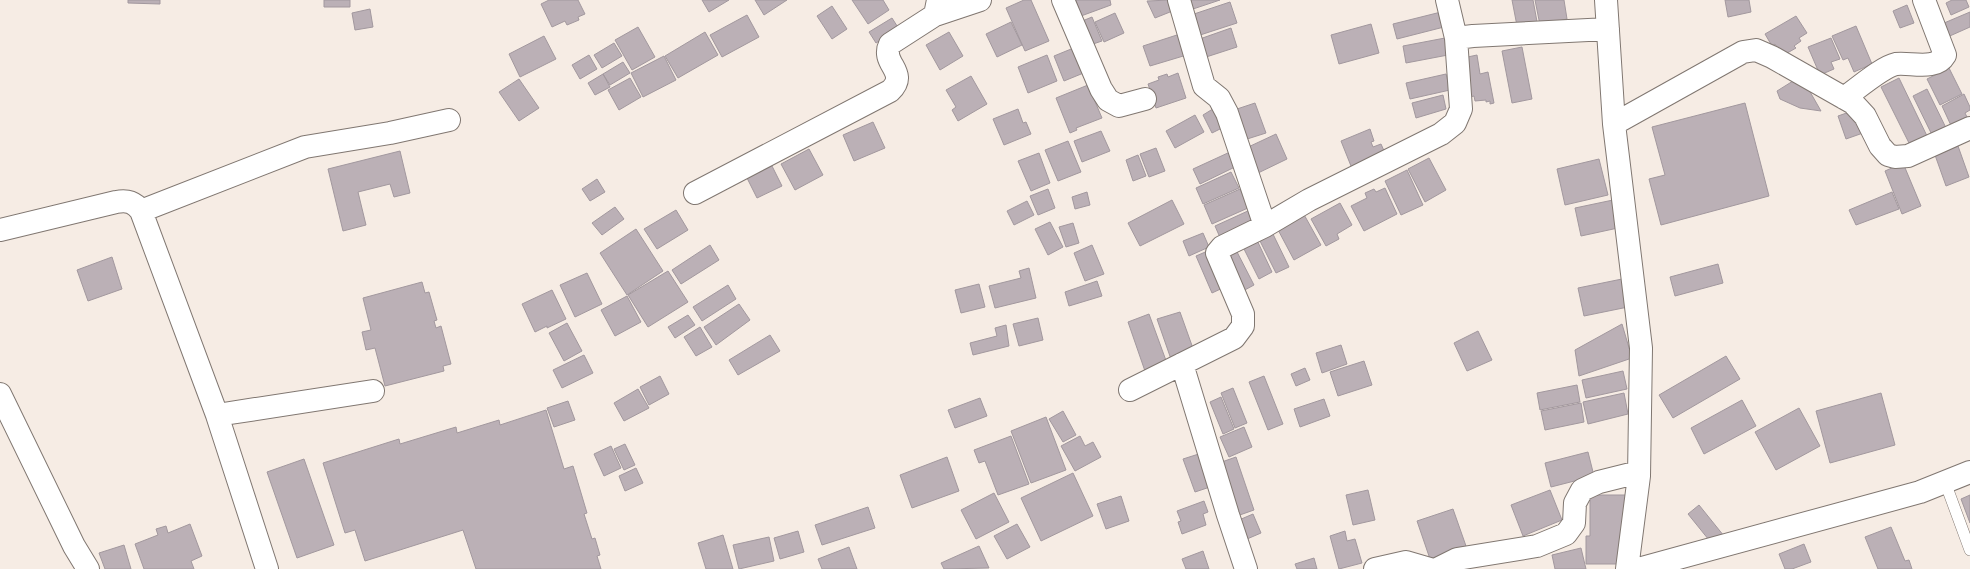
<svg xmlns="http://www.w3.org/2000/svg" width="1970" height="569" font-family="'Fira Sans Condensed',sans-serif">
<rect width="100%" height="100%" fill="#f6ece4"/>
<path fill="#bbb0b6" stroke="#a2989e" d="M128,0H160V4L128,3Z
M324,0H350V7H324Z
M549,0H578L585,14L578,17L579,20L567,25L565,21L552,27L541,4Z
M702,0H729L709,12Z
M755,0H787L764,15Z
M852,0H883L889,10L868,24Z
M1024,0H1031L1049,41L1025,51L1006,8Z
M1076,0H1110L1111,5L1081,16Z
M1170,0L1175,10L1155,18L1147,1Z
M1184,0H1220L1187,11Z
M1512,0H1533L1538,27L1518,31Z
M1535,0H1564L1567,19L1540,25Z
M1725,0H1749L1751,12L1728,17Z
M1952,0H1966L1969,7L1951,15L1946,3Z
M1230,2L1237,23L1194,37L1188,16Z
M1907,5L1914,23L1900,28L1893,11Z
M832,6L847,29L832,39L817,16Z
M370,9L373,27L355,30L352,13Z
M1441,12L1444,27L1397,39L1393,24Z
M1970,12V27L1943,39L1937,26Z
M1115,13L1124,33L1104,42L1095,22Z
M747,15L759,37L722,57L710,35Z
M1796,16L1807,33L1799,38L1801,41L1794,46L1796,48L1782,56L1775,44L1772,46L1765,34Z
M1092,17L1102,41L1084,47L1075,24Z
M892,18L899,29L876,43L869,32Z
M1011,22L1022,45L997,57L986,34Z
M1371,24L1379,53L1339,64L1331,35Z
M1856,26L1872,64L1854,72L1848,58L1843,60L1832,36Z
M638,27L655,57L632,70L615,40Z
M1231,28L1237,47L1200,59L1194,41Z
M705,32L718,55L678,78L665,56Z
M949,32L963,56L940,70L926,45Z
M1183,33L1190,54L1150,66L1143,46Z
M544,36L556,59L520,77L509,54Z
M1445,38L1448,55L1406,63L1403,46Z
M1831,38L1840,59L1831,62L1834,69L1820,75L1808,47Z
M614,43L622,56L602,68L594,55Z
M1076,47L1086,72L1064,81L1054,56Z
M1522,47L1532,99L1512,103L1502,51Z
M589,55L597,69L580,79L572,65Z
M1047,55L1057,81L1028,93L1018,67Z
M1477,55L1480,74L1488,72L1494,103L1490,104V101L1486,102V100L1475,101L1474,96L1470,97L1463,58Z
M664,56L676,80L643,97L631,73Z
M623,62L630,73L610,85L603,74Z
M1949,68L1962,94L1940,105L1927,79Z
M1178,73L1186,98L1156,108L1148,84L1159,80L1158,77L1167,74L1168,77Z
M603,74L610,87L595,95L588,83Z
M1446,74L1450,90L1410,99L1406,83Z
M971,76L987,104L958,121L952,110L956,107L946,90Z
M1801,76L1821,111L1800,108L1780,99L1777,91Z
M630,78L641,97L619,110L608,90Z
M1899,78L1928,138L1911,147L1881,87Z
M519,79L539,108L519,121L499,92Z
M1088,85L1102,118L1076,128L1077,130L1070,133L1056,98Z
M1927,89L1948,132L1934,139L1913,96Z
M1964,94L1970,107V110L1965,113L1970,123L1954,132L1942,106Z
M1443,95L1446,109L1416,118L1412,103Z
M1255,103L1266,133L1244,140L1234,110Z
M1745,103L1769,196L1661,225L1649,179L1665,175L1652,127Z
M1216,107L1226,126L1212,133L1203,115Z
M1018,109L1023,123L1026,122L1031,134L1004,145L993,119Z
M1855,110L1863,133L1846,139L1838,116Z
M1195,115L1204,132L1175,148L1166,131Z
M873,122L885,148L854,161L843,135Z
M1370,129L1374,141L1371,142L1373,147L1381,144L1385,153L1353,171L1341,141Z
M1101,131L1110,151L1082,162L1074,141Z
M1276,134L1287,159L1256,174L1244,149Z
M1068,141L1081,172L1058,181L1045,150Z
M1958,146L1969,177L1946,186L1935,155Z
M1156,148L1165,171L1149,177L1140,154Z
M809,149L823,175L795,190L781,164Z
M400,151L410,193L394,197L390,184L358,192L366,225L343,231L328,169Z
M1230,152L1237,166L1200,184L1193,169Z
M1039,153L1050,183L1031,191L1018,161Z
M1138,155L1146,176L1133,181L1126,160Z
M1429,158L1446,190L1425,202L1408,169Z
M1599,159L1608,195L1565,205L1557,169Z
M1903,163L1921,206L1902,214L1885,171Z
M772,166L782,186L757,198L747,178Z
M1407,170L1423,205L1401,215L1385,181Z
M1231,172L1239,188L1203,204L1196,188Z
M597,179L605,192L590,201L582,189Z
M1385,188L1397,214L1364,231L1351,206L1367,198L1365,193L1374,189L1376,192Z
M1048,189L1055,208L1038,215L1030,196Z
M1240,189L1248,208L1212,224L1204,205Z
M1087,192L1090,205L1075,209L1072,197Z
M1892,192L1899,209L1856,225L1849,210Z
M1172,200L1184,224L1140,246L1128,223Z
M1613,200L1618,228L1581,236L1575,208Z
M1027,201L1034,215L1014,225L1007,211Z
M1340,203L1352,225L1337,234L1339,239L1326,246L1311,219Z
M615,207L624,219L602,235L592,223Z
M676,210L688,230L657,249L644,229Z
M1250,210L1257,225L1222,242L1215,226Z
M1302,211L1321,245L1294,260L1276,226Z
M1050,222L1063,247L1048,255L1035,229Z
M1073,223L1079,243L1066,247L1059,227Z
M636,229L663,271L627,295L600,253Z
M1271,230L1289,267L1276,273L1258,237Z
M1203,233L1209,247L1189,256L1183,241Z
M1255,236L1272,272L1259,279L1241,243Z
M710,245L719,260L681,284L672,270Z
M1092,245L1104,274L1085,281L1074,253Z
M1234,246L1254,285L1241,292L1221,253Z
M1210,250L1227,286L1212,293L1196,256Z
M112,257L122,289L88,301L77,270Z
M1718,264L1723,283L1675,296L1670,277Z
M1029,268L1036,298L995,308L989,286L1021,278L1019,271Z
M668,271L688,302L648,327L628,295Z
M587,273L602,304L575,317L560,285Z
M1622,279L1628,307L1584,316L1578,288Z
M1097,281L1102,296L1069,306L1065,292Z
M422,282L425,293L429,292L437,320L434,321L436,328L441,326L451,364L443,366L444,371L385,386L375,348L366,350L362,332L371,330L363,298Z
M979,284L985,307L961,313L955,290Z
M728,285L736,299L702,321L693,307Z
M552,290L566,319L547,328V326L535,332L522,304Z
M627,296L641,322L615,336L601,310Z
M739,304L750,320L716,345L704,327Z
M1180,312L1195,354L1172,362L1157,319Z
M1149,314L1168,366L1146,374L1128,322Z
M688,315L695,325L675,338L668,327Z
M1038,318L1043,340L1019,346L1013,324Z
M567,323L582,351L564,361L549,333Z
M1622,324L1632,358L1579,376L1575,350Z
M1006,325L1009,346L973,355L970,343L997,336L995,328Z
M700,327L712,347L696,356L684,337Z
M1478,331L1492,360L1467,371L1454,343Z
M770,335L780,351L738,375L729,360Z
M1341,345L1347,364L1322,373L1316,353Z
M584,355L593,373L562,388L553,370Z
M1726,356L1740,379L1673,418L1659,395Z
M1364,361L1372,385L1338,396L1330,372Z
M1305,368L1310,380L1296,386L1291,374Z
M1623,371L1627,389L1586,398L1582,380Z
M660,376L669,394L649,405L640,387Z
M1264,376L1283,424L1268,430L1249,382Z
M1577,385L1580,402L1540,410L1537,393Z
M1233,388L1247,423L1235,428L1221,393Z
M638,389L649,408L624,421L614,403Z
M1624,393L1628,414L1588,424L1583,402Z
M1881,393L1895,445L1830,463L1816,411Z
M1221,397L1234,429L1223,434L1210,402Z
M980,398L987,416L955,428L948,410Z
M1324,399L1330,416L1300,427L1294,409Z
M1742,400L1756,426L1704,454L1691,428Z
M568,401L575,420L554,427L547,408Z
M1581,403L1584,422L1545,430L1541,411Z
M1799,408L1820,446L1776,470L1755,432Z
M546,410L564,469L573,466L587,513L584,514L592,539L595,538L600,555L597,556L601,569H476L463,530L365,561L355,530L345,533L323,463L399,439L400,444L456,427L457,433L499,420L500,425Z
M1063,411L1076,435L1063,442L1049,419Z
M1046,417L1066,470L1031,483L1011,431Z
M1244,427L1252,447L1229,457L1220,437Z
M1011,436L1029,484L998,495L985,461L979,463L974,450Z
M1080,436L1085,446L1093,442L1101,457L1075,471L1061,446Z
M625,444L635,465L624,470L614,449Z
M611,446L621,468L604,476L594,454Z
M1205,452L1216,485L1195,492L1183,459Z
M1588,452L1594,476L1551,487L1545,463Z
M947,457L959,491L912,508L900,475Z
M1236,457L1254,510L1234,517L1216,464Z
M304,459L334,545L297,558L267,472Z
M636,468L643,483L625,491L619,476Z
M1073,473L1093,516L1041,541L1021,498Z
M1368,490L1375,520L1353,525L1346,495Z
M1550,490L1562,520L1523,536L1511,505Z
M994,493L1009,522L976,539L961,510Z
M1590,495H1629L1620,564H1586V536H1590Z
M1970,495V523L1961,499Z
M1121,496L1129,521L1106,529L1097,504Z
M1204,501L1208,512L1203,514L1206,525L1182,534L1178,522L1181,521L1177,511Z
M1699,505L1724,536L1713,545L1688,514Z
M868,507L875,528L822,545L815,525Z
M1453,509L1466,546L1430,559L1417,521Z
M1253,514L1261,533L1240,542L1232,523Z
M190,524L202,556L191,561L194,569H144L135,544L158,535L156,529L166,526L168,533Z
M1017,524L1030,547L1007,559L994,536Z
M1891,527L1905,561L1909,560L1912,569H1878L1865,537Z
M798,531L804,552L780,559L774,538Z
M1345,531L1347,541L1355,539L1362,563L1339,569L1330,536Z
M723,535L733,569H706L698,543Z
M769,537L774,561L739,569L733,545Z
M1804,544L1811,562L1792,569H1785L1779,554Z
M124,545L131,569H105L99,553Z
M979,546L989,568L944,569L941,563Z
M849,547L857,569H822L818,559Z
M1581,548L1586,569H1555L1552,555Z
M1203,551L1209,569H1186L1182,559Z
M1314,558L1317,569H1297L1295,564Z"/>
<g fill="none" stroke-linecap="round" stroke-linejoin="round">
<g stroke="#807771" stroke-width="12">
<path id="lane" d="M1945,482L1970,550"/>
</g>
<g stroke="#807771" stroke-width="24">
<path id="street" d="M1063,0L1101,89L1108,100L1119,106L1145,99
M1179,0L1204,86L1219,98L1227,113L1265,226
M1606,0L1614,124L1641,348L1639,476L1627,569
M935,15L980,0
M1456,38L1473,36L1608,29
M1844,98C1857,89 1882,67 1896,64C1910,62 1936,71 1945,55L1924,0
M1614,124L1743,52L1756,50L1772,57L1853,103L1865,116L1880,146L1888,155L1895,157L1908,156L1970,128
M695,193L890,91C910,72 880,64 890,44L935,15L938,0
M141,211L305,147L390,133L449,120
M0,230L116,202C128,200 134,202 141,211L217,415L267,569
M1182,364L1228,515L1246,569
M1130,390L1234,338L1243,326V314L1217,253L1222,247L1265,226L1309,200L1441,134L1455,123L1461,109L1456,38L1447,0
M0,394L74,546L88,569
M217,415L373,391
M1375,569L1406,562L1430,569
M1437,569L1457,559L1537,546L1566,534L1574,523L1575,503L1582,490L1599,482L1639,472
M1638,569L1920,492L1970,472"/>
</g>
<use href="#lane" stroke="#fff" stroke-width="11"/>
<use href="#street" stroke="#fff" stroke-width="22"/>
</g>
</svg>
